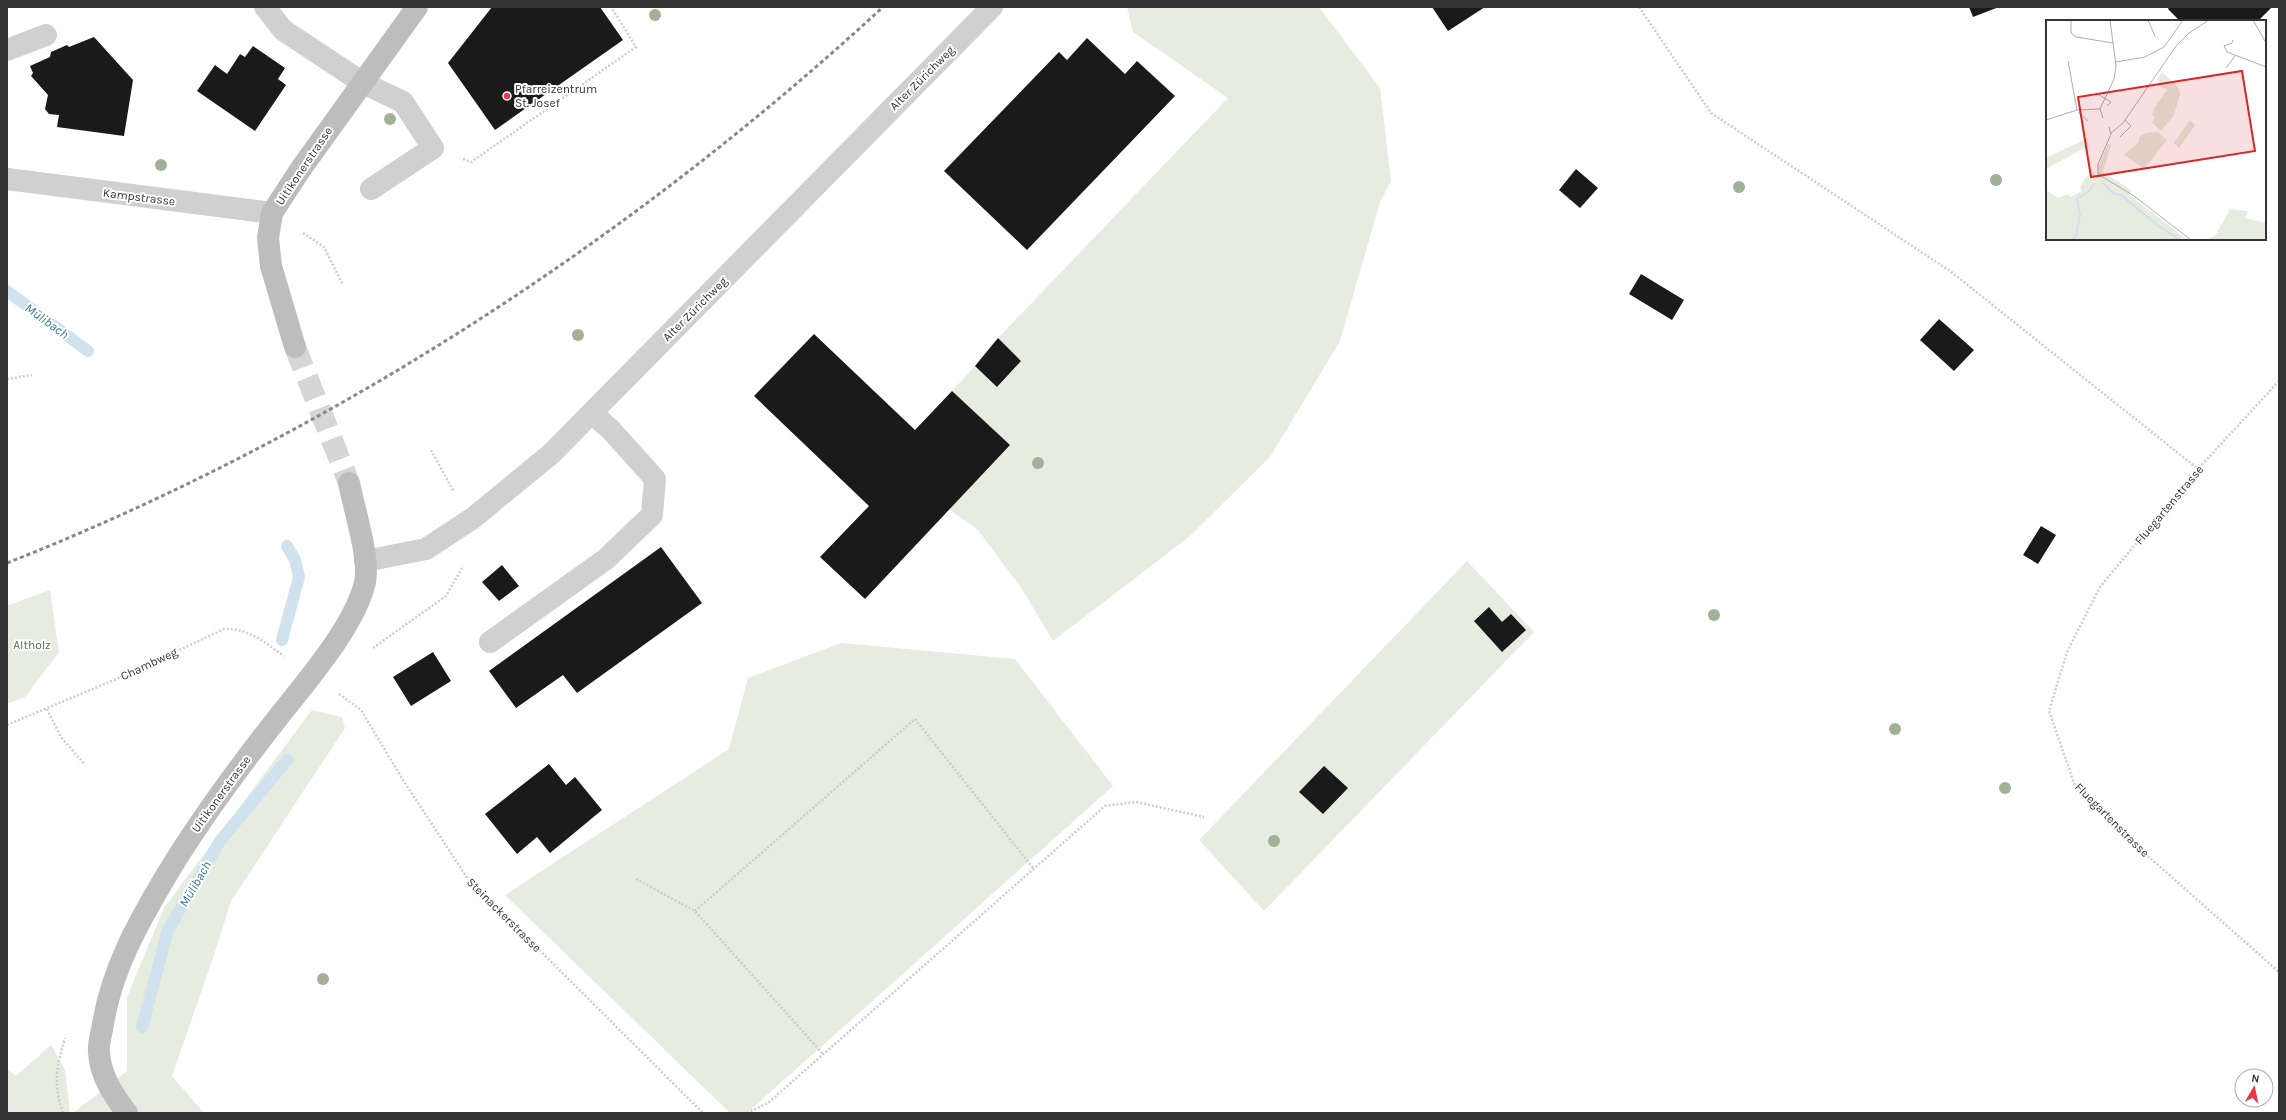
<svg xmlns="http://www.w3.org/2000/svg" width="2286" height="1120" font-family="Karla,sans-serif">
<rect width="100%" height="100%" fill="#fff"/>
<path fill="#e6ecdf" d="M1127,7H1319L1380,88L1391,181L1380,202L1340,341L1270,457L1190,536L1053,641L1022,589L978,530L949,509L1009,445L952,391L975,366L998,387L1021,361L998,338L1228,98L1133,32Z
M1467,561L1534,632L1264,911L1199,840Z
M50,590L59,652L25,697L7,704V606Z
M841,643L1015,659L1113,786L747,1113H730L505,895L729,749L748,678Z
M312,710L342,717L345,728L231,901L214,955L172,1076L204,1113H73L127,1071V997L164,908Z
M51,1045L65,1070L70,1113H7V1069L16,1076Z"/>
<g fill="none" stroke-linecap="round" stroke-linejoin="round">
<path stroke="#cfe2ee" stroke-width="12" d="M7,291L88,351
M282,640L299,577L295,560L287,546
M142,1027L168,930L220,841L287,760"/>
</g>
<path fill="#1a1a1a" d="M492,7H600L623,40L495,130L448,63Z
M1432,7H1485L1448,31Z
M1969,7H1999L1973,17Z
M2169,7H2272L2258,21H2180L2168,9Z
M94,37L133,80L124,136L57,127L59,115L49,114L45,109L48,95L31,76L33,73L30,66L50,57L51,52L67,45L69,47Z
M1087,38L1125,74L1137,61L1175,96L1027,250L944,171L1059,52L1067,60Z
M253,46L285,68L278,79L286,85L255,131L197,91L215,65L227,74L240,54L245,57Z
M1576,169L1598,188L1580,208L1559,190Z
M1641,274L1684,300L1672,320L1629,294Z
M1939,319L1974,350L1954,371L1920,340Z
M814,334L915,430L952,391L1010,445L865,599L820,557L869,506L754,396Z
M998,338L1021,361L997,387L975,366Z
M2041,526L2056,535L2038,564L2023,555Z
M661,547L702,603L577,693L563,675L516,708L489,671Z
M502,565L519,586L499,601L482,582Z
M1489,607L1502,622L1511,614L1526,630L1502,652L1474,621Z
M433,652L451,681L411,706L393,677Z
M549,764L566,785L575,777L602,810L550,853L537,837L517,854L485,814Z
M1324,766L1348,788L1323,814L1299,792Z"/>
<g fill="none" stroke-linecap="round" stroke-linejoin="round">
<path stroke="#d6d6d6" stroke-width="22" stroke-dasharray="22 11" stroke-linecap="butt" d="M295,347L349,483"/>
<path stroke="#cdcdcd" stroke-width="2.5" stroke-dasharray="2 2" stroke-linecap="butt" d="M1639,7L1711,113L1950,271L2198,469
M463,159L471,162L636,47L611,7
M303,233L324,247L343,285
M7,379L32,375
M2279,381L2198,469L2100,587L2067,652L2049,711L2075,786L2114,826L2279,972
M431,450L454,492
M373,648L446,596L463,566
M339,694L361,710L403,780L468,879L703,1113
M47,709L61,737L85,765
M7,725L133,672L224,629C249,628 265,643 284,656
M636,879L695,911L823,1054
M695,911L915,719L1033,868
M63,1113C53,1082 56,1068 65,1038
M747,1113L768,1103L1105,806L1136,802L1204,817"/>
<path stroke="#d0d0d0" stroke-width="22" d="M265,7L283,30L363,83L403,102L433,148L371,189
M7,50L46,35
M490,642L606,559L652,515L655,479L611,430L592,413"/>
<path stroke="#d0d0d0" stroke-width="22" d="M7,179L272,213
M365,561L426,549L473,518L551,454L992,7"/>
<path stroke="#bdbdbd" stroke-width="22" d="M295,347L271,266L268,238L272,213L300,170L417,7
M127,1113C113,1095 100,1075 99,1052C98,1043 102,1032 103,1024C112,969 138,923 166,876C200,819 239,767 280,715C307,681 356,624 365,582C370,558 354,509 349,483"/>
<path stroke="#888" stroke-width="3" stroke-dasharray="4 3" stroke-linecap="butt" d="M7,563C328,437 630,240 883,7"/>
</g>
<g fill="#a2b095">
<circle cx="655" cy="15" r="6"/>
<circle cx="390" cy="119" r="6"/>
<circle cx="161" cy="165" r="6"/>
<circle cx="1996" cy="180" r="6"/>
<circle cx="1739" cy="187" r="6"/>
<circle cx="578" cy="335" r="6"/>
<circle cx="1038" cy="463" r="6"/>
<circle cx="1714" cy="615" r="6"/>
<circle cx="1895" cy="729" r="6"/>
<circle cx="2005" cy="788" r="6"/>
<circle cx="1274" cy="841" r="6"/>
<circle cx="323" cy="979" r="6"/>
</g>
<circle fill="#e63946" stroke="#fff" stroke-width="1.5" cx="507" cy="96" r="4"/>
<g text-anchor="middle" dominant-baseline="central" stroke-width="4" stroke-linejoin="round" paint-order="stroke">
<g font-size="12" fill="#333" stroke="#fff">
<text transform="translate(922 78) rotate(-45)">Alter Zürichweg</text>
<text transform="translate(304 166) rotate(-56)">Uitikonerstrasse</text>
<text transform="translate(139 197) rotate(7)">Kampstrasse</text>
<text transform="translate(695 309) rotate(-45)">Alter Zürichweg</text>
<text transform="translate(2169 505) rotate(-50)">Fluegartenstrasse</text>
<text transform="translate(149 664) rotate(-25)">Chambweg</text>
<text transform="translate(221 794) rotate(-54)">Uitikonerstrasse</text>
<text transform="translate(2112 820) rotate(45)">Fluegartenstrasse</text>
<text transform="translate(504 915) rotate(45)">Steinackerstrasse</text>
</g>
<g font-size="12" fill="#333" stroke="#fff" text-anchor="start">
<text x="515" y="89">Pfarreizentrum<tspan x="515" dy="14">St. Josef</tspan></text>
</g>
<g font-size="12" fill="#56703f" stroke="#fff">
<text x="32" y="645">Altholz</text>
</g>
<g font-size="13" font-style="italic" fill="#3f7597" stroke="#fff">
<text transform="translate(47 321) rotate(36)">Mülibach</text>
<text transform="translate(195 884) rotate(-60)">Mülibach</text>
</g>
</g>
<g transform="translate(2046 20)">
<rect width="220" height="220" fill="#fff"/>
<path d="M116,52L132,67L134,74L128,95L115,111L106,102L109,97L105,94L108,93L107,90L121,70L114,66L111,59ZM144,100L149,105L133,128L128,123ZM112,112L121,120L98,149L78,135L93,122V117L100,113ZM42,118V126L0,149V138ZM62,124L65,125L57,152L82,168L86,171L83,175L142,220H0V170L12,178L21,174L25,177L36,171L34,168L39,158L48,151L50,156L53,152L52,147ZM184,189L202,191L199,198L220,203V220H159L169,216Z" fill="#e6ecdf"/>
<path fill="none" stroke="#cfe2ee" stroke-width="2" d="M32,92L42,101M55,161L68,174L75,175L111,205L134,220M26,220L30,216L34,195L31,179L43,171L48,163"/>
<path fill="none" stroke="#adadad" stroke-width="1" d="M25,0V13L30,17L67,23M102,0L109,16M207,0L220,23M187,20L186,23L178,26L181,32L220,47M22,41L31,90M70,42L99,37L118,27L137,0M180,48L189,36M50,73L65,82L61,86M57,98L54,89L68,59L70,46L64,0M0,100L31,90L54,89M63,107L65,114L52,144V154L88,176L145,220M65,113L77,103L130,26L143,13L163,0M74,117L85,106L79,100"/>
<path fill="#d62828" fill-opacity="0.15" stroke="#d62828" stroke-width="2" d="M196,51L209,131L45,157L32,77Z"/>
<rect width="220" height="220" fill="none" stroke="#333" stroke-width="2"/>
</g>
<rect width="2286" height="1120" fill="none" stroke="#333333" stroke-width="16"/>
<g transform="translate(2254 1088) rotate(9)"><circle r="19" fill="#ffffff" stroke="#adadad"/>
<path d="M0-3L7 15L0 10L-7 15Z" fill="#e63946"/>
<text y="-6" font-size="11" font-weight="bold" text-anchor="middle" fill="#333333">N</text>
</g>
</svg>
